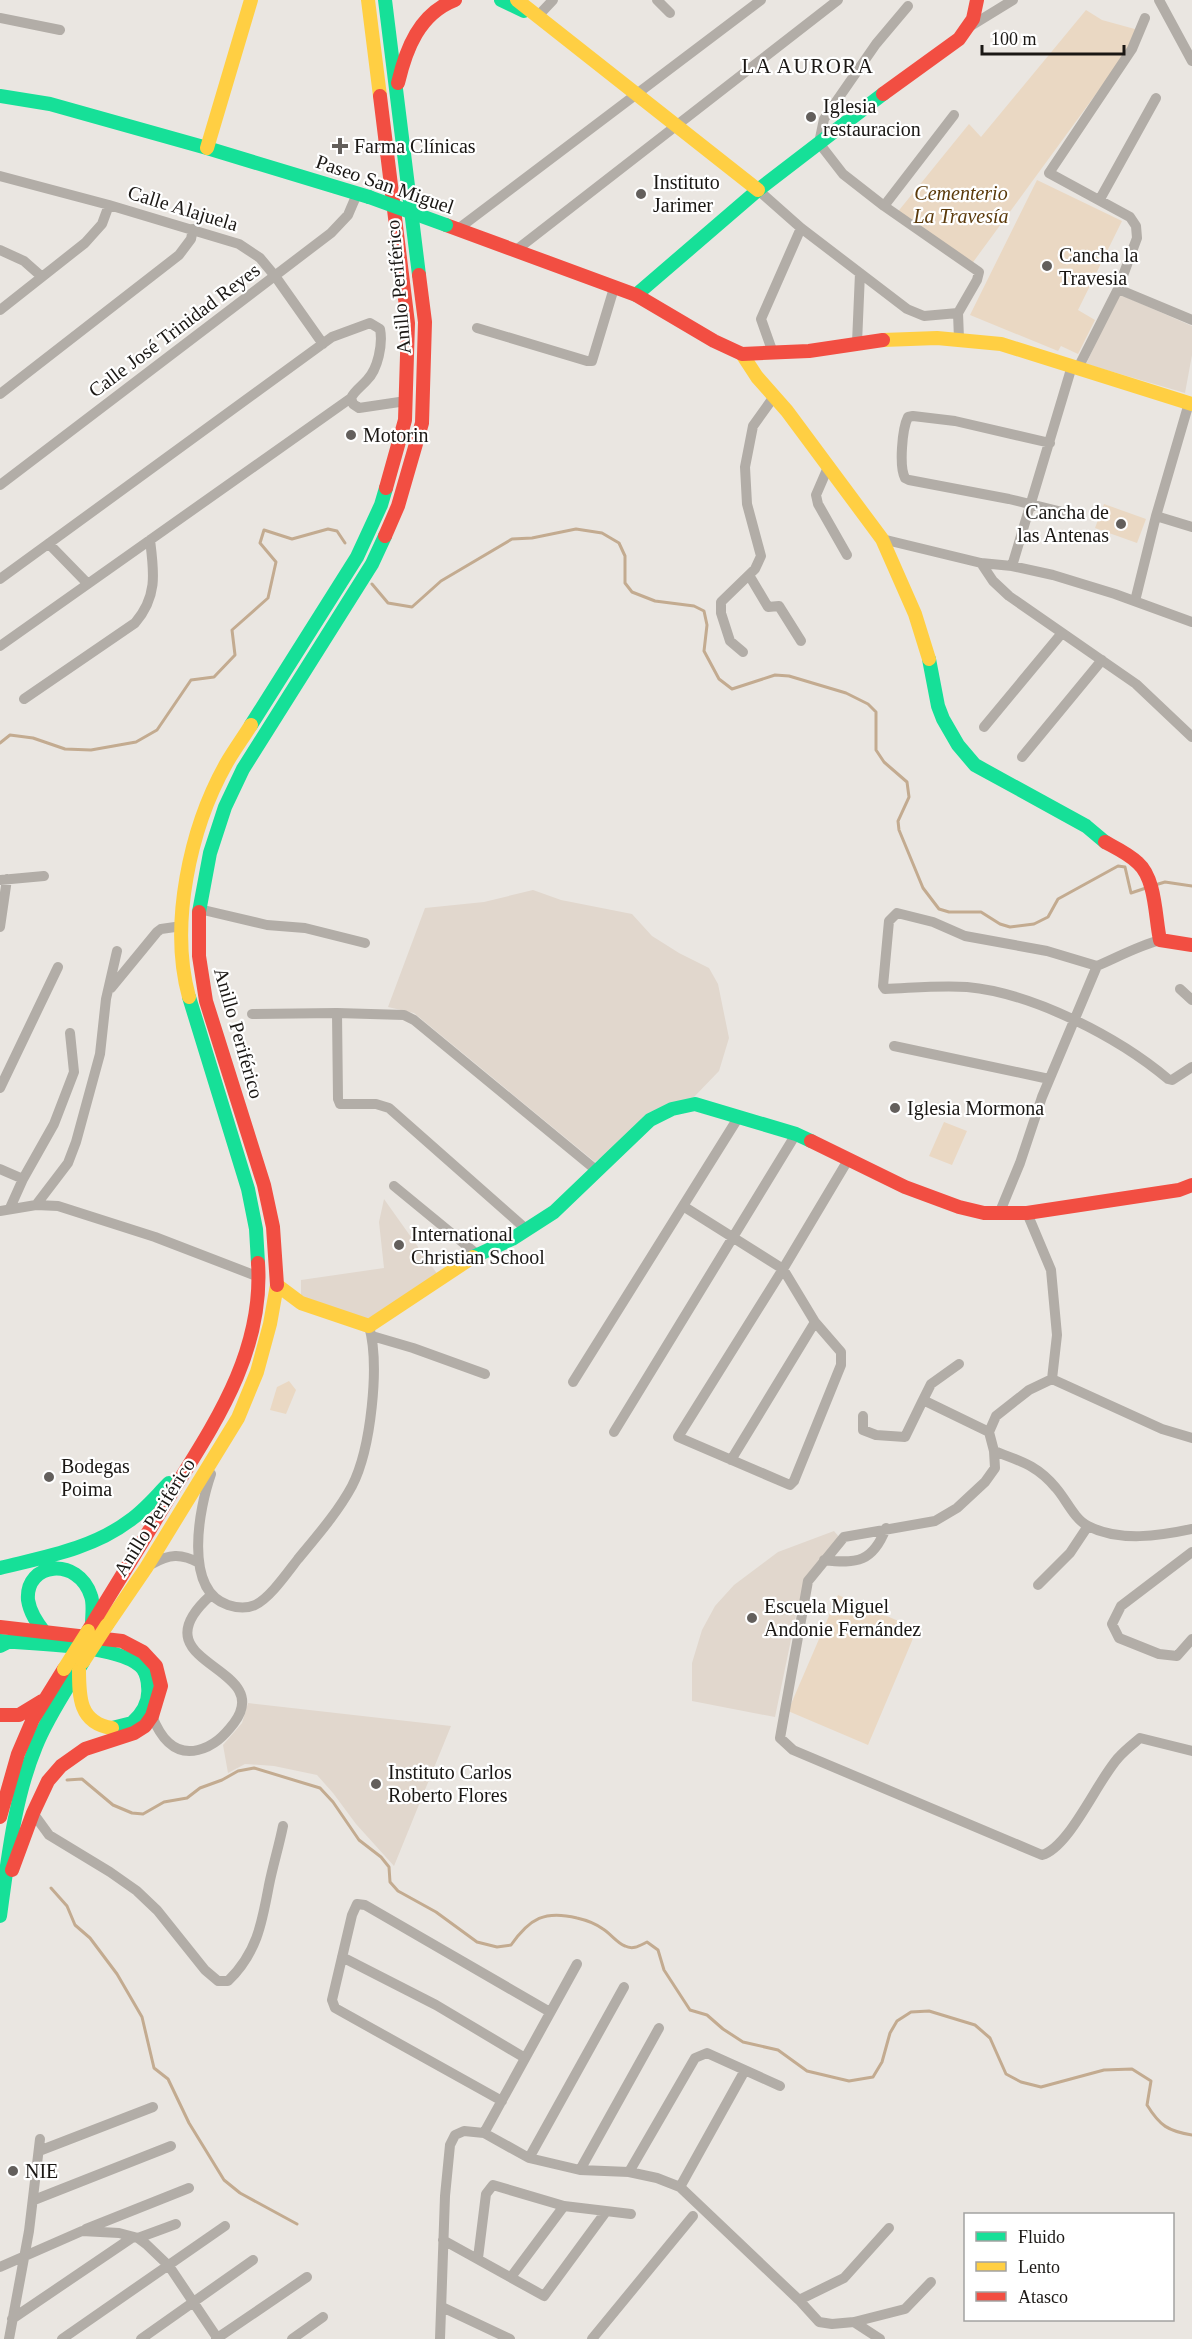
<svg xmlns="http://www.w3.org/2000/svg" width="1192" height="2339" font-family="Georgia,serif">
<rect width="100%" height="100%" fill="#eae6e1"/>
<path fill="#e1d7cd" d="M1119,294L1192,326V355L1185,393L1086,364Z
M533,890L561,900L632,914L652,936L679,953L709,968L718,984L729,1038L719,1071L693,1098L595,1162L414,1013L388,1007L425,908L484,902Z
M384,1199L438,1275L389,1308L365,1320L301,1297V1280L384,1268L379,1222Z
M834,1531L840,1538L799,1601L775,1717L692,1701V1663L702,1630L715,1606L734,1585L778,1552Z
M248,1703L451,1726L394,1866L356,1824L333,1793L317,1775L274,1766L245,1764L228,1773L223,1745L242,1723Z"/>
<path fill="#ead8c3" d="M1086,10L1102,20L1142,31L971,265L896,214L969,124L981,137Z
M1037,180L1122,221L1078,310L1095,320L1078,354L1061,346L1058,351L970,315Z
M1104,504L1146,519L1137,543L1095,528Z
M944,1122L967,1131L952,1165L929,1156Z
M289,1381L296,1390L286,1414L270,1410L277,1387Z
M838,1595L917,1629L868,1745L788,1711Z"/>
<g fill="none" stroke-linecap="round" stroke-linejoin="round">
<path stroke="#c3ab90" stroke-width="3" d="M372,584L388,603L412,607L441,581L512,539L532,538L576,529L602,533L619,543L625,556V583L632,592L655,601L694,606L704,611L707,625L704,651L719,679L732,689L775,675L789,676L846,693L868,704L876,712V750L884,762L907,782L909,797L898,821L899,830L923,888L939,909L949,912H981L1000,924L1010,927L1034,924L1048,917L1058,899L1118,866L1125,867L1131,893L1146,888
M0,743L10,735L33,738L65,749L91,750L136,742L157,730L191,680L214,677L235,655L232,630L268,598L276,562L260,543L264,530L292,539L328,529L337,531L345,543
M1155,885L1165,882L1192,886
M67,1780L82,1779L113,1805L132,1813L143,1814L164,1802L187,1798L200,1788L222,1780L238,1771L254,1768L320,1788L333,1802L359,1840L381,1857L389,1867L390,1882L398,1891L436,1912L477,1942L497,1947L511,1945C530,1918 545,1910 577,1918C586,1920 596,1924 603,1929C611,1934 617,1943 625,1946C633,1950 639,1946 647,1942L658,1950L664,1970L690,2010L707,2015L723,2029L743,2042L778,2050L807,2071L849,2081L873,2077L882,2062L890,2033L897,2021L911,2012L929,2011L975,2025L990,2038L1006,2074L1021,2082L1041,2087L1104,2070L1132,2069L1151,2081L1147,2105C1160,2126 1168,2131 1192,2135
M51,1888L67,1906L75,1925L90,1938L117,1974L142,2017L154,2068L168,2079L189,2123L224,2180L240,2193L297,2224"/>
<path stroke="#b2ada7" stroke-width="10" d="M657,0L670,13
M1159,0L1192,61
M908,6L876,44L824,119L819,143L843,174L884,206L979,272L977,280L958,313
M537,17L553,0
M0,18L60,30
M969,27L1013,0
M0,176L109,205L239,244L260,258L275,276L323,344
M758,190L801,228L907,309L924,316L958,313L959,339
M1100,199L1156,98
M884,206L954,115
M458,229L761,0
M0,250L24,261L41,276
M515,251L838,0
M1118,289L1192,320
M0,310L85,243L102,224L109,205
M477,328L587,361H592L614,288
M857,343L860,273
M773,353L761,319L801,228
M1078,368L1118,289L1137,238L1136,226L1130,217L1049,173L1132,49L1145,18
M0,394L179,255L191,239L193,229
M351,398L353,404L359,408L406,401
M1050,443L955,421L913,416L908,417C902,429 899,467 905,478L909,480L1009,499L1078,516
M829,465L816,495L818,504L847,555
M0,485L331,233L348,215L357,194
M1156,516L1192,527
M882,539L981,563L1012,566L1053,575L1115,594L1192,622
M49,544L87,583
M981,563L993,581L1009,596L1136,684L1192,737
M1012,566L1072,366
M749,575L768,607L779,606L801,641
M0,579L332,337L370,323L380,329C383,344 378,369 367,380C361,387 355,390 351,398L0,646
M1135,601L1156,516L1189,403
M743,652L730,641L721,613V602L755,569L761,556L747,504L745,467L753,426L773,398
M24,699L135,623C158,596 154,572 150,540
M984,727L1062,633
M1022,757L1102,660
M0,880L44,876
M199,909L267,925L305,928L365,943
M0,927L7,879
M1097,966L1047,951L965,936L933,922L897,913L889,921L883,986L885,989C912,988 940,985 967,987C1033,993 1118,1037 1168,1079L1172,1080L1192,1067
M111,988L157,932L161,929L182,926
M1180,989L1192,1000
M337,1013L338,1099L340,1104H376L389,1108L526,1229
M252,1014L337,1013L404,1015L414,1020L596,1170
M894,1046L1049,1079
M0,1088L58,967
M0,1169L23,1179
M394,1186L478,1255
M36,1205L68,1163L76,1142L100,1054L106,999L117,951
M683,1206L783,1269L815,1322L841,1352V1365L794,1481L790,1485L678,1437L783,1269L848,1160
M10,1208L23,1179L54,1124L74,1072L70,1033
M0,1211L36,1205L58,1206L155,1237L259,1277
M1027,1213L1051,1270L1057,1335L1052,1379L1029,1390L996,1416L989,1432L994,1451L995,1468L985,1482L957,1508L935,1521L844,1537L808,1581L780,1738L793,1750L1042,1855C1070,1847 1098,1779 1119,1757C1125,1750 1133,1744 1140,1738L1192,1751
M999,1214L1020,1163L1042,1097L1097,966C1118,957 1138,946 1160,940
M372,1336L413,1348L485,1374
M1052,1379L1162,1429L1192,1438
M573,1382L738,1118
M923,1400L931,1384L959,1364
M863,1416V1430L876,1435L905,1437L923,1400L989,1432
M614,1432L796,1134
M994,1451C1020,1461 1037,1465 1056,1488C1066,1499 1074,1519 1088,1526C1119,1542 1160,1536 1192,1529
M731,1460L815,1322
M211,1474C199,1508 183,1590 228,1605C237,1608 246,1609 255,1605C270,1598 287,1573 298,1559C317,1536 338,1512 352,1486C371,1449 380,1365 369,1326
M1192,1552L1121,1606L1112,1624L1119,1638L1159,1654L1177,1656L1192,1639
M824,1560C857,1564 873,1562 886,1528
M152,1564C169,1554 181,1553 199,1563
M1038,1585L1070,1553L1088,1526
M152,1716C160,1736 173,1756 198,1750C214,1746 224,1736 234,1723C277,1665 134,1665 210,1596
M33,1813L49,1835L110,1872L137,1891L157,1910L205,1970L218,1981H228C257,1953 262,1923 269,1885C273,1865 279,1846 283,1826
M342,1957L436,2005L525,2058
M502,2101L335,2008L332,2000L352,1915L357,1904L365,1905L550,2012
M484,2133L577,1964
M39,2151L153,2107
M529,2158L624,1987
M580,2170L659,2028
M629,2172L695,2058L707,2053L780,2086
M680,2187L744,2072
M34,2200L171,2146
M86,2229L189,2188
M138,2238L176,2224
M443,2240L544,2296L605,2213
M478,2258L486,2194L493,2185L564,2206L631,2214
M0,2267L82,2231L119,2233L138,2238L146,2244L169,2266L218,2339
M511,2277L564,2206
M799,2300L844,2278L889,2228
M442,2307L510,2339
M12,2319L133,2237
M854,2322L880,2339
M9,2339L29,2231L40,2139
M62,2339L225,2226
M141,2339L253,2260
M216,2339L307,2277
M292,2339L323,2317
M440,2339L445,2196L450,2145L455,2135L464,2131L484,2133L529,2158L580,2170L629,2172L657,2178L680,2187L799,2300L819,2322L832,2324L854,2322L905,2309L931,2282
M592,2339L693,2216"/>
<path stroke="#16e098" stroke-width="14" d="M385,0L419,275
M501,0L524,11
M0,96L50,104L207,148L369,197
M636,295L758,190L883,94
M929,659L938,706L943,719L958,745L975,765L1086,826L1105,842
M251,725L357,557L381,505L386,488
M199,912L210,853L225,807L243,769L372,564L385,536
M189,997L248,1189L256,1229L258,1263
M473,1257L512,1239L554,1212L650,1120L672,1109L695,1104L796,1134L811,1141
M0,1568C44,1557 92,1549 129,1521C144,1511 156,1496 169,1483
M45,1633C37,1623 30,1613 28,1600C25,1562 78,1556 91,1596C94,1604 92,1615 92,1624
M0,1641C32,1644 123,1644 143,1669C146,1673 148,1681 148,1686C150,1701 142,1714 132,1723L112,1728
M0,1646L8,1642
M0,1916C8,1859 14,1799 36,1746C48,1716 67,1689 83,1662"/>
<path stroke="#ffcf43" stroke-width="14" d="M368,0L380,96
M517,0L758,190
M207,148L251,0
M883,340L937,338L1001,344L1192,404
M742,354L757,377L787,411L882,539L915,614L929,659
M189,997C169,925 190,828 226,764C234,750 243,738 251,725
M277,1285L301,1303L369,1326L473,1257
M107,1625L146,1568L238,1418L257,1372L270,1324L277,1285
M79,1669C79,1697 79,1723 112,1728"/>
<path stroke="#f24e42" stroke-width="14" d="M398,83C406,49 419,14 455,0
M883,94L959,39L973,19L977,0
M380,96L408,323L405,420L386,488
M446,225L636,295L714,341L742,354L809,351L883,340
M385,536L398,506L422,423L425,322L419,275
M1105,842C1116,848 1129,854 1138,863C1156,879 1155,917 1160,940L1192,945
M199,912V956L206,1001L264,1185L273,1227L277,1285
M811,1141L905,1187L959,1207L984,1213H1027L1179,1190L1192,1185
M0,1627L122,1641L143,1652L156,1666L161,1686L152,1716L145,1726L134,1733L85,1749L61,1766L48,1781L33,1813L12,1870
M88,1631C116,1585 144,1540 171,1494C215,1423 264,1352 258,1263
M0,1715H19L42,1701
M0,1817L18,1754L33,1719L64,1669"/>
<path stroke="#16e098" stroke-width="14" d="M369,197L446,225"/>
<path stroke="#ffcf43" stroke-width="14" d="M83,1662L107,1625
M64,1669L88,1631"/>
</g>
<g fill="#635f5c" stroke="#fff" stroke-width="2">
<circle cx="811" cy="117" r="6"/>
<path d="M337 137h6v6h6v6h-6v6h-6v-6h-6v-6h6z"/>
<circle cx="641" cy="194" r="6"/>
<circle cx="1047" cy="266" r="6"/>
<circle cx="351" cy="435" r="6"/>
<circle cx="1121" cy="524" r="6"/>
<circle cx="895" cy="1108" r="6"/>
<circle cx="399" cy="1245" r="6"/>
<circle cx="49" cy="1477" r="6"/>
<circle cx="752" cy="1618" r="6"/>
<circle cx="376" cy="1784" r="6"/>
<circle cx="13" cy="2171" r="6"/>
</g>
<g text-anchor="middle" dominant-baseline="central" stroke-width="4.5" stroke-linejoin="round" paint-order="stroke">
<g font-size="20" fill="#1a1714" stroke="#fff" text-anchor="start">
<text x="823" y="106">Iglesia<tspan x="823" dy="23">restauracion</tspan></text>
<text x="354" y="146">Farma Clínicas</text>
<text x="653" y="182">Instituto<tspan x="653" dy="23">Jarimer</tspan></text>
<text x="1059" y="255">Cancha la<tspan x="1059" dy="23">Travesia</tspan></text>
<text x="363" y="435">Motorin</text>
<text x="1109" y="512" text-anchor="end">Cancha de<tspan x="1109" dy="23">las Antenas</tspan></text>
<text x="907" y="1108">Iglesia Mormona</text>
<text x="411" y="1234">International<tspan x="411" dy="23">Christian School</tspan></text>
<text x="61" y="1466">Bodegas<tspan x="61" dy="23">Poima</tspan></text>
<text x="764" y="1606">Escuela Miguel<tspan x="764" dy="23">Andonie Fernández</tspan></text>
<text x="388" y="1772">Instituto Carlos<tspan x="388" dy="23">Roberto Flores</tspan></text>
<text x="25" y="2171">NIE</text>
</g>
<g font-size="20" fill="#1a1714" stroke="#fff">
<text transform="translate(385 184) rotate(19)">Paseo San Miguel</text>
<text transform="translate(183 208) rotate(17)">Calle Alajuela</text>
<text transform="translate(398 287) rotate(-95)">Anillo Periférico</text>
<text transform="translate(174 330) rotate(-37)">Calle José Trinidad Reyes</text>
<text transform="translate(239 1033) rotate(74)">Anillo Periférico</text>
<text transform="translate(154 1517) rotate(-58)">Anillo Periférico</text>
</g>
<g font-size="20" font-style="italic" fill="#5b3a0b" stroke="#fff">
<text x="961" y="193">Cementerio<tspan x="961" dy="23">La Travesía</tspan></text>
</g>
<g font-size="21" letter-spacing="1.5" fill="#1a1714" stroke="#fff">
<text x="808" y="66">LA AURORA</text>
</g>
</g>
<rect x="964" y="2213" width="210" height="108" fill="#ffffff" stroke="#a3a2a1" stroke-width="1.5"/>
<rect x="976" y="2232" width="30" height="9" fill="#16e098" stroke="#a3a2a1" stroke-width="1.5"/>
<text x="1018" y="2243" font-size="18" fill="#1a1714">Fluido</text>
<rect x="976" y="2262" width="30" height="9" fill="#ffcf43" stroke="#a3a2a1" stroke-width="1.5"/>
<text x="1018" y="2273" font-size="18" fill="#1a1714">Lento</text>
<rect x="976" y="2292" width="30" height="9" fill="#f24e42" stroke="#a3a2a1" stroke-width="1.5"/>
<text x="1018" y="2303" font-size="18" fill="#1a1714">Atasco</text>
<path d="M982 45v9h142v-9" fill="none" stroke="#1a1714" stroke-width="3"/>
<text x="991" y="45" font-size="18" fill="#1a1714" stroke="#ffffff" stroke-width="4.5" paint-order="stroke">100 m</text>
</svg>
